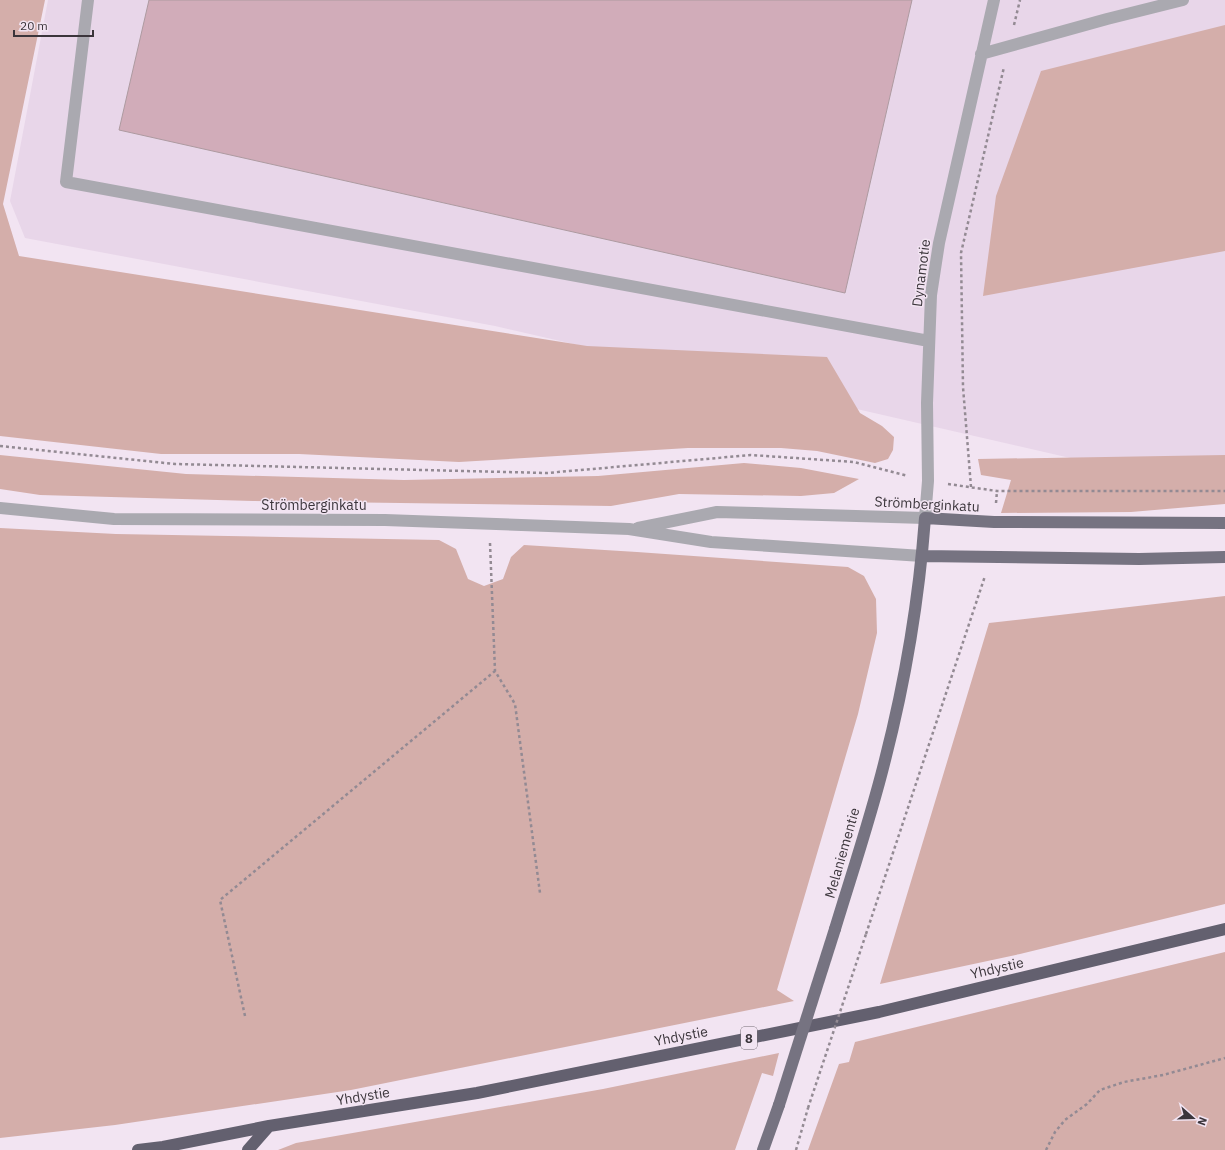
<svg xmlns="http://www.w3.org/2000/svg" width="1225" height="1150" font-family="'IBM Plex Sans',sans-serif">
<rect width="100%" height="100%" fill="#f2e4f2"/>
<path fill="#e8d6e9" d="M48,0H1225V468L1144,475L495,326L25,238L10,201Z"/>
<path fill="#d4aeaa" d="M0,0H45L3,204L19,256L587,346L827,357L860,413L882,426L894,437L893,450L888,459L875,463L817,451L781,448H688L459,462L299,454H161L0,436Z
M1225,25V251L983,296L996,196L1041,71Z
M0,455L186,474L404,480L598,476L744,463L801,468L859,479L834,493L801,496L679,494L611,506L253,501L40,495L0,489Z
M1225,455V504L1131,512L1001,513L1011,480L981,475L978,459Z
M0,528L116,534L439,540L456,549L468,579L484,586L503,579L511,557L524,545L637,552L848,567L864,576L876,599L877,633L858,714L777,990L794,1001L351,1090L115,1125L0,1138Z
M1225,596V904L1020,954L880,984L989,623Z
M1225,952V1150H808L839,1064L849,1062L855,1042Z
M779,1053L773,1076L762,1073L735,1150H278L296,1143L603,1089Z"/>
<path fill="#d1acb9" stroke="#ad9aa0" d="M149,0H912L845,293L119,130Z"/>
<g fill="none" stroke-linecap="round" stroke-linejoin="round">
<path stroke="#938a93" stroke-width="2.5" stroke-dasharray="3 3" stroke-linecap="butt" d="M1014,25L1020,0
M0,446L175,464L547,473L751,455L854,462L908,476
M948,484L997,491H1225
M971,487L963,387L961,253L1004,67
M996,503L997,491
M490,543L495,671L515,704L540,893
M866,934L985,576
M245,1016L220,900L495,671
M796,1150L808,1108
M1046,1150L1055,1132L1065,1120L1087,1104L1100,1090L1124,1082L1163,1075L1225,1058"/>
<path stroke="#aaa9b0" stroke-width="12" d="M88,0L66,182L929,341
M981,54L1107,19L1183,0
M0,508L114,519L385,520L629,529L711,542L922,556
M638,528L717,512L925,518L928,481L927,403L931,295L939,243L994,0"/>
<path stroke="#767381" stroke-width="12" d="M922,556L1139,559L1225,557
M835,929C852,873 871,817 885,760C905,682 919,598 925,518L994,522L1225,523
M763,1150L779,1105"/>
<path stroke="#63606f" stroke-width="12" d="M138,1150L163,1147L269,1126L477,1093L879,1012L1225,929
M248,1150L269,1126"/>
<path stroke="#938a93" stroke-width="2.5" stroke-dasharray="3 3" stroke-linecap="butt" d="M808,1108L866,934"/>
<path stroke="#767381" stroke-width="12" d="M779,1105L835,929"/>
</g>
<g text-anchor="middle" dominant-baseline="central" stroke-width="3" stroke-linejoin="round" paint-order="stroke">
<rect fill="#f2e4f2" stroke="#726a72" stroke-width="1" x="741" y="1027" width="16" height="22" rx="3"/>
<g font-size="13" font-weight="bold" fill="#3b353b">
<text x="749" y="1038">8</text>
</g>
<g font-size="14" fill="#3b353b" stroke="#f2e4f2">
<text transform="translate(921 273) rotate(-83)">Dynamotie</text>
<text transform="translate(927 504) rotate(3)">Strömberginkatu</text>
<text x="314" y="505">Strömberginkatu</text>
<text transform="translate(842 853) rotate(-74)">Melaniementie</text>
<text transform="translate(997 968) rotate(-13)">Yhdystie</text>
<text transform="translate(681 1036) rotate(-11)">Yhdystie</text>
<text transform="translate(363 1096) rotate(-9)">Yhdystie</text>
</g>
</g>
<g transform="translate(1193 1118) rotate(110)" stroke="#f2e4f2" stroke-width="3" paint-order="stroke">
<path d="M0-3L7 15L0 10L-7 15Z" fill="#3b353b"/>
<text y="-6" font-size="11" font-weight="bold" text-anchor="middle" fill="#3b353b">N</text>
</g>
<path d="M14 30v6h79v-6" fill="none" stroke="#3b353b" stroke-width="2"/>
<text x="20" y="30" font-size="12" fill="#3b353b" stroke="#f2e4f2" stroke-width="3" paint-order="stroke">20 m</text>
</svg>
